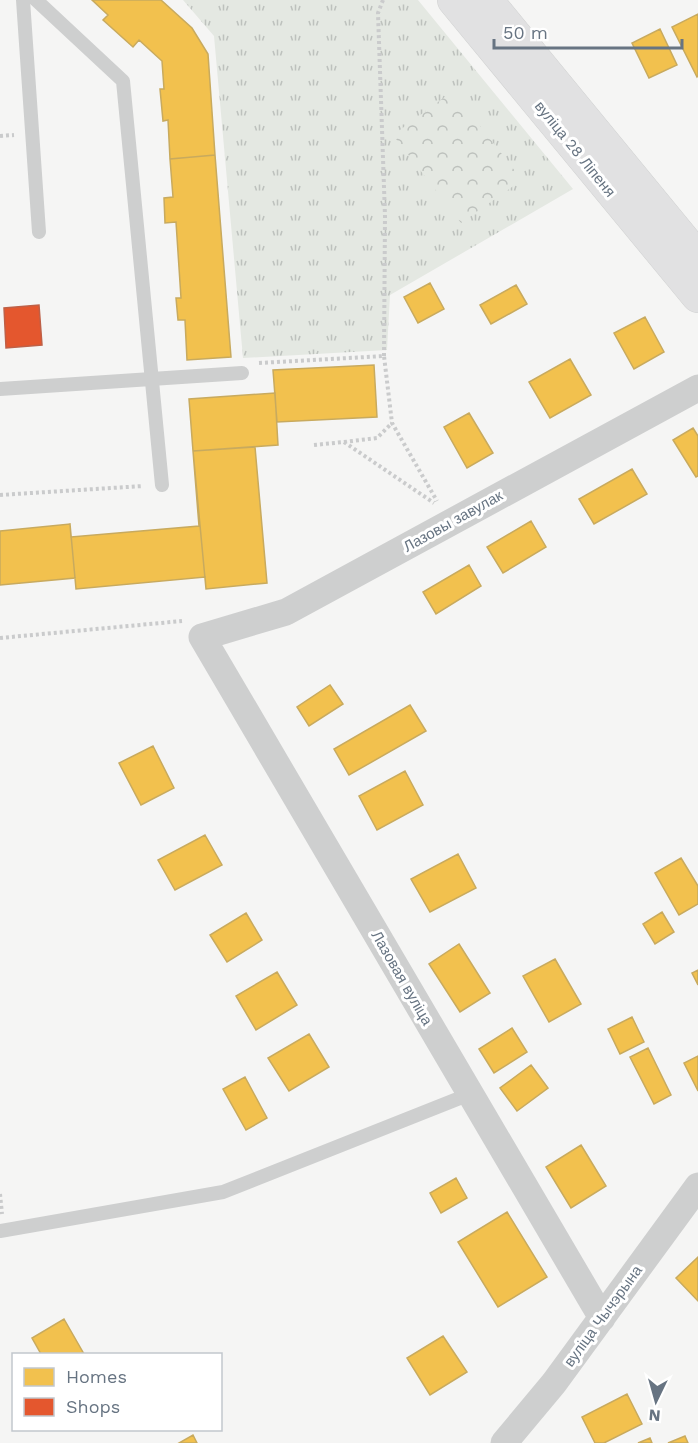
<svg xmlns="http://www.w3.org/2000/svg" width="698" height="1443" font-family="'Work Sans',sans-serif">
<defs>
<pattern id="grass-tufts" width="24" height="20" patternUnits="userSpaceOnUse" patternTransform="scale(1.5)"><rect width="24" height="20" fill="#e4e8e2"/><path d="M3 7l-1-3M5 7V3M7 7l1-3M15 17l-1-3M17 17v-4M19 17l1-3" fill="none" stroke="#bdc1bd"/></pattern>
<pattern id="forest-crowns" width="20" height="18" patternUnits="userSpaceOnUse" patternTransform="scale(1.5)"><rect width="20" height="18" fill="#e4e8e2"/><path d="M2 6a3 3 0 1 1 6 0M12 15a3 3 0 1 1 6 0" fill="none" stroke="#bdc1bd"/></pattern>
</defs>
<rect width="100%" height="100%" fill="#f5f5f4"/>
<path fill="url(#grass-tufts)" d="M183,0H418L573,189L390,295L387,350L243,358L214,36Z"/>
<path fill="url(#forest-crowns)" d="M453,91L522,180L461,223L393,135Z"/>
<path fill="#f2c14e" stroke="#c8aa5e" stroke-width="1.5" d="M92,0H161L192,28L208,54L215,155L170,159L168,120L163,121L160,89H164L162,61L139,40L133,47L103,20L108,15Z
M698,14V76L697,77L672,27Z
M660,29L677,65L649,78L632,43Z
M215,155L231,357L187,360L185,320H178L176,298H181L176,222L165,223L164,198L173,197L170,159Z
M430,283L444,309L418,323L404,297Z
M516,285L527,304L491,324L480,305Z
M645,317L664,352L634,369L614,333Z
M570,359L591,395L550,418L529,382Z
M374,365L377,417L277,422L273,370Z
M275,393L278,445L193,451L189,399Z
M469,413L493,453L467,468L444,427Z
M693,428L698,436V476L696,477L673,440Z
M255,447L267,583L206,589L205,577L76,589L75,578L0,585V531L70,524L71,537L199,526L193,451Z
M255,447L267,583L206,589L193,451Z
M632,469L647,494L594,524L579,499Z
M531,521L546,547L503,573L487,547Z
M70,524L75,578L0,585V531Z
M469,565L481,586L436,614L423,592Z
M330,685L343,704L309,726L297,707Z
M410,705L426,731L349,775L334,749Z
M153,746L174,788L141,805L119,763Z
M405,771L423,805L377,830L359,796Z
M205,835L222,865L175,890L158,860Z
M458,854L476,888L430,912L411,879Z
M681,858L698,886V904L679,915L655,873Z
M662,912L674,932L655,944L643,924Z
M246,913L262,940L227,962L210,935Z
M459,944L490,993L460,1012L429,964Z
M555,959L581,1004L549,1022L523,976Z
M698,970V985L692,973Z
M277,972L297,1005L256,1030L236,996Z
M632,1017L644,1042L620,1054L608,1029Z
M512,1028L527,1052L494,1073L479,1049Z
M309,1034L329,1067L289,1091L268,1058Z
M648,1048L671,1095L654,1104L630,1057Z
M698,1056V1091L684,1063Z
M531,1065L548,1088L517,1111L500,1088Z
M245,1077L267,1118L246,1130L223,1089Z
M581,1145L606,1186L571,1208L546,1167Z
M456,1178L467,1198L441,1213L430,1193Z
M507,1212L547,1277L498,1307L458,1242Z
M698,1257V1301L676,1278Z
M64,1319L84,1354H41L32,1338Z
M443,1336L467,1372L430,1395L407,1358Z
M627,1394L642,1424L604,1443H595L582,1417Z
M193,1435L197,1443H179Z
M685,1436L688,1443H668Z
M650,1438L652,1443H638Z"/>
<path fill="#e4572e" stroke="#be6047" stroke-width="1.5" d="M39,305L42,345L6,348L4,308Z"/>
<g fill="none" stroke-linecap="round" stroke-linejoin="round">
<g stroke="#d1d2d2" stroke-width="34">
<path id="primary" d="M454,0L698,296
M486,0L698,258"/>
</g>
<path stroke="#cacbcc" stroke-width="4" stroke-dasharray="3 3" stroke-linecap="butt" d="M383,0L378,13L385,216L384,356
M0,136L14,135
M259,363L384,356L392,423L437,501
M344,442L377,438L392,423
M314,445L344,442L434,503
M0,495L143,486
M0,638L182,621
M0,1194L2,1214"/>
<path stroke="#cecfcf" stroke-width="14" d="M23,0L39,232
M36,0L123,81L162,485
M0,389L242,373
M0,1231L223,1192L470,1094"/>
<path stroke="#cecfcf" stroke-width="27" d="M602,1318L202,637L286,612L698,388
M504,1443L554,1383L698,1186"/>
<use href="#primary" stroke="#e1e1e2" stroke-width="33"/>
</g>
<g text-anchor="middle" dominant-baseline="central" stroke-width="6" stroke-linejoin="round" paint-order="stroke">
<g font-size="15" fill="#677482" stroke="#fff">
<text transform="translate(575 149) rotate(51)">вуліца 28 Ліпеня</text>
<text transform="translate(453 521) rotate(-29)">Лазовы завулак</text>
<text transform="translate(402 978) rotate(60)">Лазовая вуліца</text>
<text transform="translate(603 1316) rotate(-54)">вуліца Чычэрына</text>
</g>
</g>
<rect x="12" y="1353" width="210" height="78" fill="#ffffff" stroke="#c2c7cd" stroke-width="1.5"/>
<rect x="24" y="1368" width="30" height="18" fill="#f2c14e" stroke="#c2c7cd" stroke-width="1.5"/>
<text x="66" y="1383" font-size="18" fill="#677482">Homes</text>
<rect x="24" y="1398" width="30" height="18" fill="#e4572e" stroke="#c2c7cd" stroke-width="1.5"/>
<text x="66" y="1413" font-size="18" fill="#677482">Shops</text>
<g transform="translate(656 1401) rotate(185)" stroke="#ffffff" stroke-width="4.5" paint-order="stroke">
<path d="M0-4.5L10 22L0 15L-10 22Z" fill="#677482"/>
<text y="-9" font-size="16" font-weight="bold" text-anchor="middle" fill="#677482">N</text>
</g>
<path d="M494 39v9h188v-9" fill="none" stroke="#677482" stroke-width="3"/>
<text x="503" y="39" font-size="18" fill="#677482" stroke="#ffffff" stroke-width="4.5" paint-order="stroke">50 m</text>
</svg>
